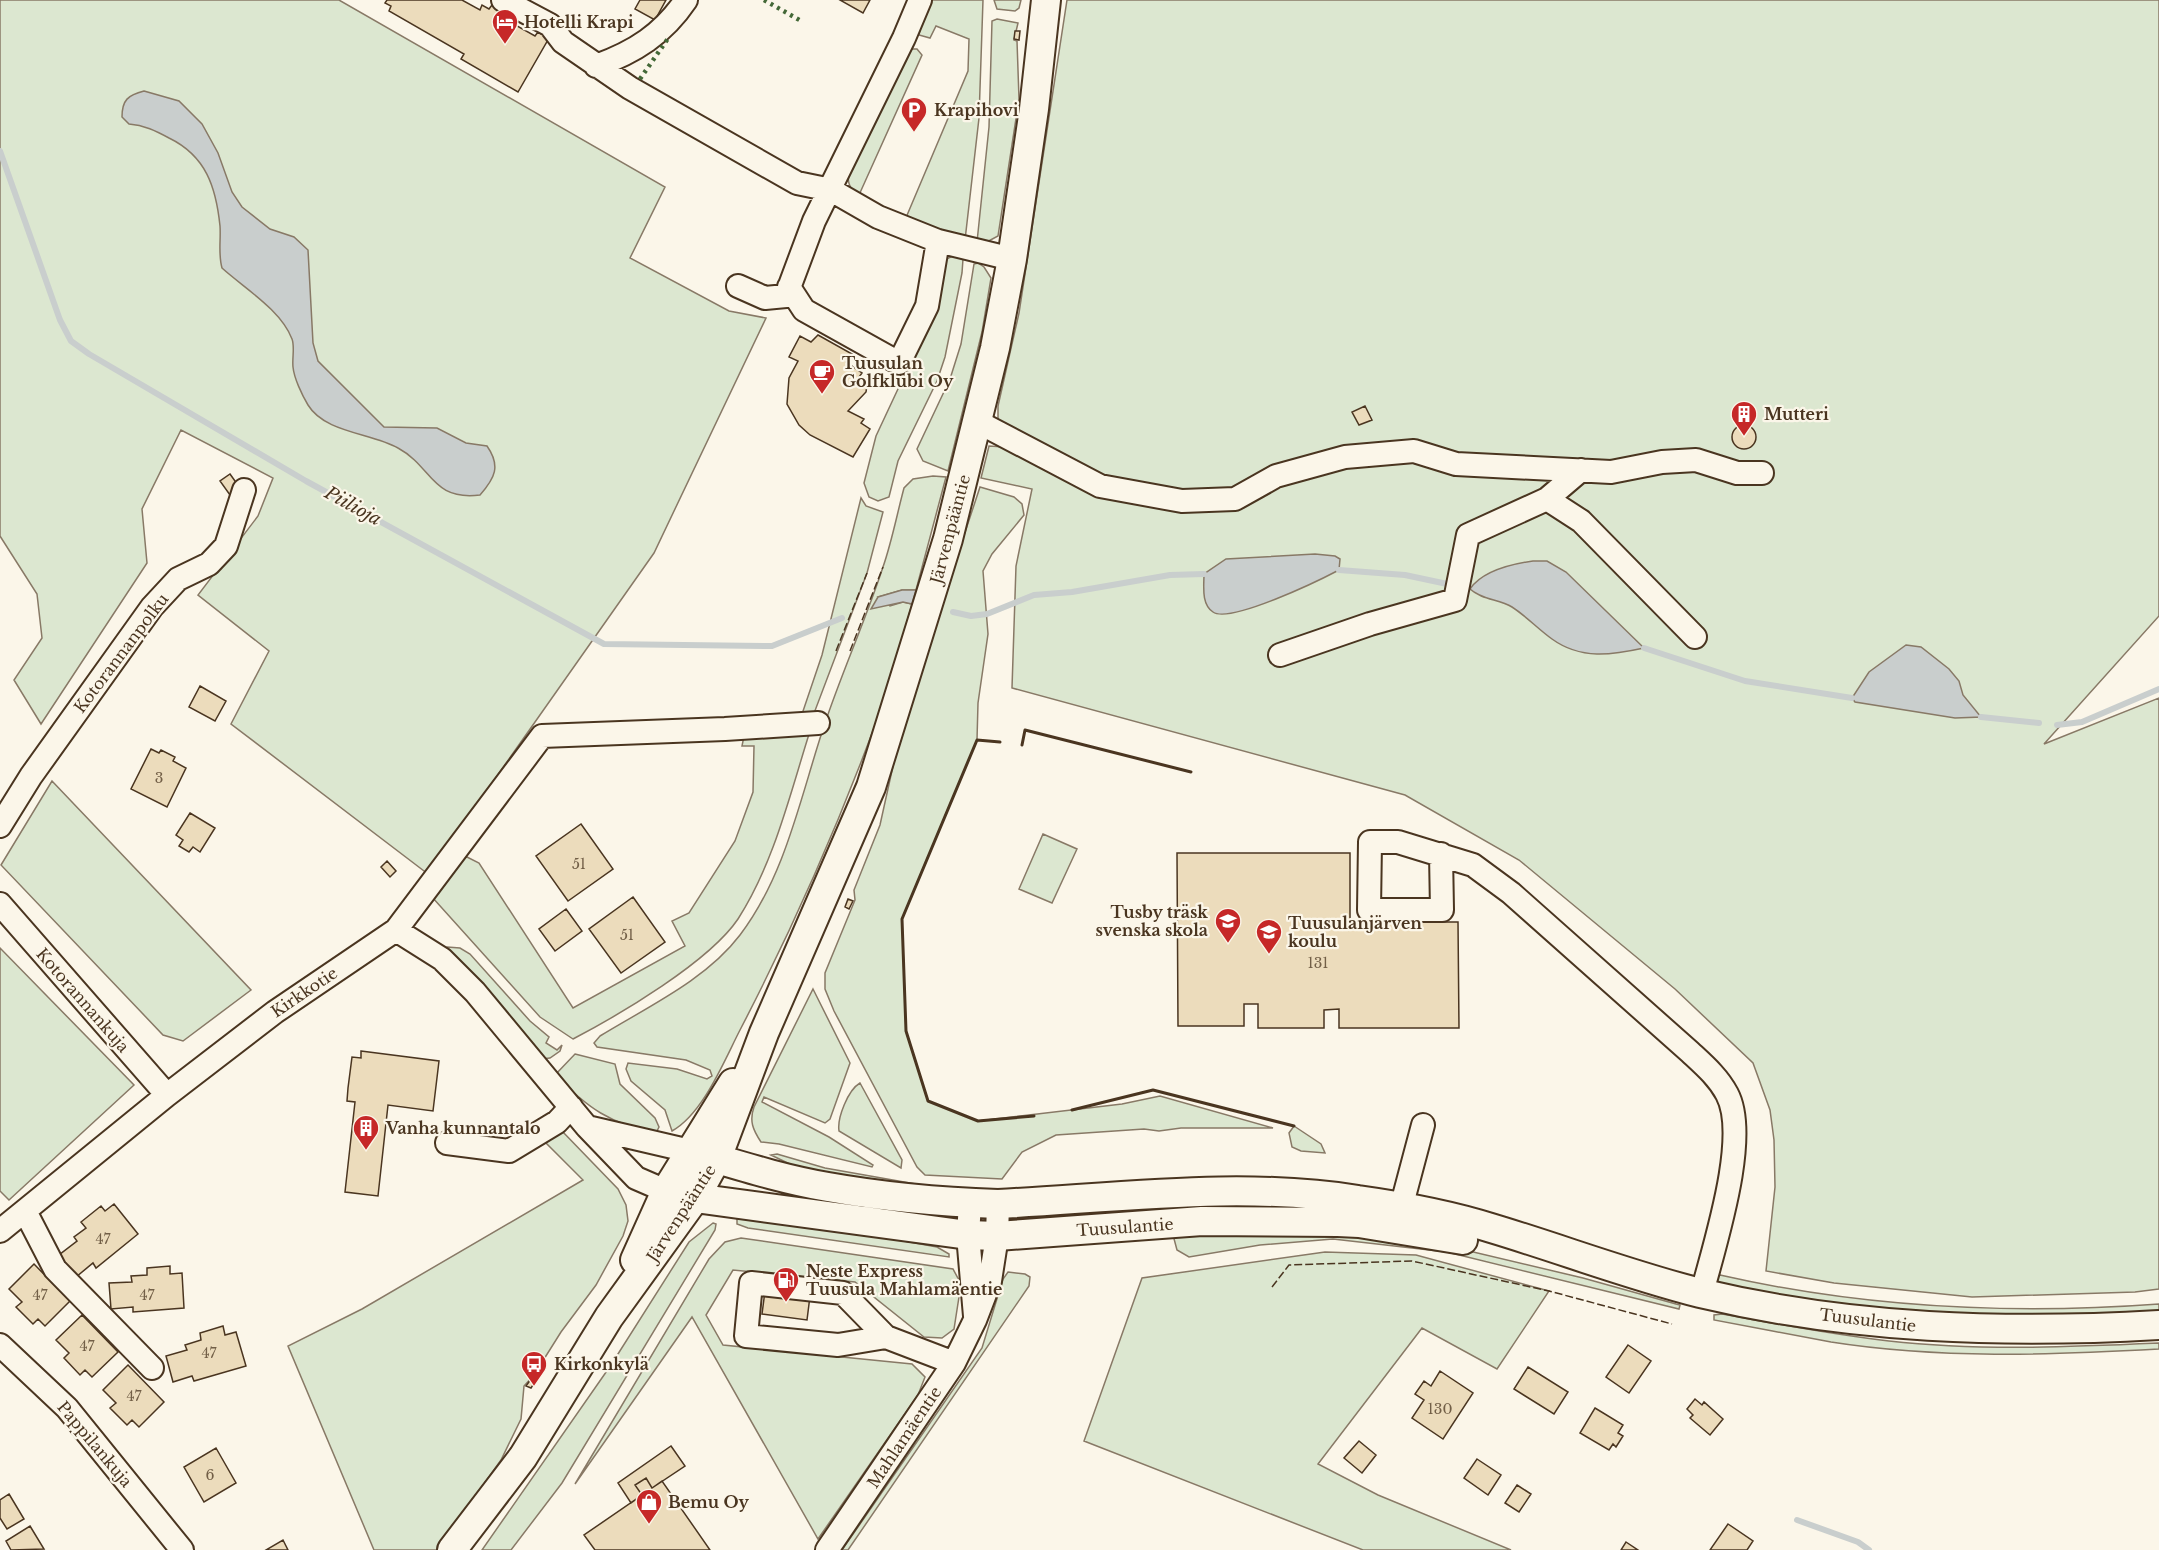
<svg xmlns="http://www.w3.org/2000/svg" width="2159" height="1550" font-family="'Libre Baskerville',serif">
<rect width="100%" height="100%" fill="#fbf6e9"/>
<path fill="#dce7d0" stroke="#887966" stroke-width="1.5" d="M0,0H339L665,187L630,258L729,311L766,318L654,553L428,874L231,724L269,651L198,595L258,516L273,478L181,430L142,509L147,563L41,724L14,680L42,638L37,594L0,536Z
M928,0H983L979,118L965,240L905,220L968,71L969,39L936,26L930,38L919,35L923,10Z
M994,0H1021L1019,8L1015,11L997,9Z
M1067,0H2159V616L2044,744L2159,698V1289L2135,1292L1972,1297L1834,1283L1766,1271L1775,1187L1774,1140L1770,1110L1753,1063L1675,989L1519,860L1405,795L1012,688L1016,566L1032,489L981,478L989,446L1004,447L998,421V406L1019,313Z
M997,19L1018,23L1014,40L1017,41L1019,99L998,236L985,243L977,242L989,127L992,21Z
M910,49H917L922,55L859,195C848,188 847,181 849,169Z
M955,255L963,259L962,273L945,357L937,381L898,461L889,497L878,501L869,497L864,483L876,436L912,359L942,261Z
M978,263L984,267L991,278L982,332L948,471L923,461L917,449L950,379L961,344L974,264Z
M933,476L946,477L916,590H902L878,597L890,606L903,602L912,604C902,639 893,675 881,709C841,819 794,926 740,1030C724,1061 703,1114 672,1131L665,1110L631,1081L626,1069L628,1063L677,1069L707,1079L712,1076L710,1070L686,1060L597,1047L594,1043L600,1036C647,1007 706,980 740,935C785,876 800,799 823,729C841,674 865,622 883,567C892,541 897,514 904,488L913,479Z
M980,487L1014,497L1022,504L1024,515L992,554L983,571L988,634L978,703L977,740L902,919L906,1031L928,1101L978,1121L1122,1104L1160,1096L1273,1128H1181L1159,1131L1144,1129L1056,1135L1022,1152L1002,1179L925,1175L917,1167L834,1011L825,989V973L855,900L854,890L880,825L895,757L936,620Z
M861,498L866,506L883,512L867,573L813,716L800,720L822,655Z
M810,731C790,794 774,863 738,919C709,962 619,1015 573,1039L540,1017L432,897L465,856L479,863L573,1008L685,946L672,921L689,913L735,841L753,792L754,746H742L744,736Z
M52,781L251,990L183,1041L163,1035L1,865Z
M1043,834L1077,849L1052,903L1019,889Z
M447,947L460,948L470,954L530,1021L549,1037L546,1043L557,1050L562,1045L560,1051L550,1058L541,1059L445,949Z
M0,948L134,1085L9,1200L0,1191Z
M813,989L850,1063L830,1119L825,1123L764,1097L762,1102L829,1137L873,1165L872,1167L779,1144L761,1142C753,1130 749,1121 754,1107Z
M575,1054L615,1064L620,1084L655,1118L659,1127L656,1133C610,1124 588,1108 555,1075Z
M860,1083L902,1160L901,1168L839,1131C837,1118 848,1090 860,1083Z
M1294,1126L1321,1144L1325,1153L1301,1151L1292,1147L1289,1133Z
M561,1130L618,1189L626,1205L628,1221L623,1236L596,1285L561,1332L534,1375L524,1386L521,1419L501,1460L437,1550H374L288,1346L362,1309L583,1180L546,1143Z
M777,1154L825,1168L921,1185L948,1193L800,1169L771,1155Z
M737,1218H755L904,1241L937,1247L949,1254V1257L748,1228L737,1224Z
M713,1223L716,1224L715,1230L562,1483L511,1550H482L611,1365L689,1242Z
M1334,1231L1448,1246L1583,1278L1676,1304L1680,1305L1679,1309L1447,1252L1333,1239L1260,1245L1189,1257L1177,1250L1173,1235Z
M741,1238L953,1269L961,1284L954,1329L942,1338L924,1337L855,1282L733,1270L706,1315L723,1345L912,1364L925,1377L918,1395L818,1539L692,1317L575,1484L709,1259L725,1242Z
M1325,1252L1416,1255L1549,1291L1497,1369L1422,1328L1318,1464L1378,1495L1511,1550H1363L1084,1441L1142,1278Z
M1008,1272L1025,1274L1030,1277L1029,1286L848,1550H842L982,1348L1003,1279Z
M1720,1275C1865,1308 2011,1315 2159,1304V1311C2011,1322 1858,1319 1714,1281V1276Z
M1722,1314C1778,1324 1833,1335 1889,1341C1979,1351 2069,1347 2159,1343V1349C2050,1355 1939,1359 1831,1342C1792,1335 1753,1327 1714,1320V1315Z"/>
<path fill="#c9cecd" stroke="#887966" stroke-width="1.5" d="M144,91L179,101L202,124L218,153L232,192L242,207L270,229L294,237L308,250L313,343L318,361L384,427L437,428L466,443L487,446C501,466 495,478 480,495C431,501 433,467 398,448C372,433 325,433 308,405C302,395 294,378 293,367C292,358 295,347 292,339C281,310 244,288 222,268C218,254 221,240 220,226C216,187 206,156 169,138C156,131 144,125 129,124L122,117C122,100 128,95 144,91Z
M1315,554L1335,556L1340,559L1339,570C1320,580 1230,624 1213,612C1201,604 1204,586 1204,574L1226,559Z
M1533,561H1547L1566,572L1644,648C1612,655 1581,660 1552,639C1538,629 1526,616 1512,607C1499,599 1482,600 1470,589C1483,570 1512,564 1533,561Z
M902,590H916L912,604L903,602L871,609L878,597Z
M1906,645L1921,647L1949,669L1959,681L1963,695L1981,717L1955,718L1855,702L1852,698L1869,672Z"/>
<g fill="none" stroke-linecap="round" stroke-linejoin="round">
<path stroke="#c9cecd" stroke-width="6" d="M0,151L60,320L71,341L89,354L306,481L604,644L772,646L842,618
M1339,570L1405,575L1452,585
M953,612L971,616L987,614L1034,595L1072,592L1170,575L1204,574
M1644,648L1745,681L1852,698
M1981,717L2039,723
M2057,725L2082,722L2159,689
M1797,1520L1858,1542L1869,1550"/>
</g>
<path fill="#ecdcbc" stroke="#4a3520" stroke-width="1.5" d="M387,0H462L480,10L482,5L489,9L492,5L506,13L503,18L535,36L538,32L549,38L518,92L461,59L464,54L389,11L391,6L385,3Z
M640,0H666L655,20L635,9Z
M840,0H870L863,13Z
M1015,31H1020L1019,40L1014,39Z
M818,335L852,354L846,362L862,373L857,380H865L867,385L866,392L848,411L864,419L861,423L870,429L853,457L810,435L799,425L787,404L789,378L798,361L789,357L800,336L811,342Z
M1365,406L1372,420L1359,425L1352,412Z
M1732 437a12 12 0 1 1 24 0a12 12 0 1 1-24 0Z
M230,474L240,488L230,495L220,481Z
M200,686L226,701L215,721L189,707Z
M151,749L159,753L161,750L175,757L173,761L186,768L167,807L131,789Z
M190,813L215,828L200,852L193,847L189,852L179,846L183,840L176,835Z
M581,824L613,869L568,901L536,856Z
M1177,853H1350V922H1458L1459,1028H1339V1009L1324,1010V1028H1258V1004H1244V1026H1178Z
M387,861L396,871L390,877L381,867Z
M633,897L665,942L621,973L589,929Z
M848,899L853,901L849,909L845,907Z
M566,909L582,931L555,951L539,929Z
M361,1051L439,1061L433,1111L388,1105L378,1196L345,1192L355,1102L347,1101L348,1088L352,1057L361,1058Z
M114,1204L138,1234L96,1268L93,1263L76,1277L59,1255L77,1241L74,1237L86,1228L81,1222L101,1206L105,1211Z
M34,1264L70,1301L45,1326L38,1319L33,1324L16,1307L22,1302L9,1289Z
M170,1266V1274L182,1273L184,1308L133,1312V1307L111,1309L109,1283L132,1282L131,1276L147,1275V1268Z
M765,1291L810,1296L807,1320L762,1314Z
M82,1315L118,1352L92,1377L85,1370L80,1375L64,1358L69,1353L56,1340Z
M223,1326L225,1335L236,1332L246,1366L194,1381L192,1376L173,1382L166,1356L187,1350L185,1345L201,1340L200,1333Z
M1628,1345L1651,1361L1629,1393L1606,1377Z
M128,1365L164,1402L139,1427L132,1420L127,1425L110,1408L116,1403L103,1390Z
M1528,1367L1568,1392L1554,1414L1514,1389Z
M1440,1371L1473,1393L1443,1439L1412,1418L1424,1400L1415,1394L1424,1381L1431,1386Z
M531,1379L535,1382L531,1388L526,1386Z
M1695,1399L1702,1405L1704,1402L1723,1419L1710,1435L1690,1418L1693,1415L1687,1409Z
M1595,1408L1623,1425L1618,1433L1623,1436L1616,1447L1613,1444L1609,1450L1580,1433Z
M1359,1441L1376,1455L1362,1473L1344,1458Z
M671,1446L685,1466L652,1488L646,1478L635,1485L642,1495L631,1503L618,1483Z
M216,1448L236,1483L204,1502L184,1467Z
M1477,1459L1501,1475L1488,1495L1464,1478Z
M646,1478L652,1488L662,1481L710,1550H595L584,1535L642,1495L635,1485Z
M1517,1485L1531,1494L1519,1512L1505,1503Z
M9,1494L24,1519L7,1529L0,1518V1500Z
M1728,1524L1753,1541L1747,1550H1710Z
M30,1526L44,1549L11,1550L6,1541Z
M283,1540L288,1550H266Z
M1626,1542L1638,1550H1621Z"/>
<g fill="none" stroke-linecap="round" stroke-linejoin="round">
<g stroke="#4a3520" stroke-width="26">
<path id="minor" d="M503,0L550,25L563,42L630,88L797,183L831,190L878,217L938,241L1012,259
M596,66C635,52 663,34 686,0
M738,286L765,298L786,296L814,221L904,38L920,0
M789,287L804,310L899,363L927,306L938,241
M978,422L1100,486L1182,501L1235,499L1276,476L1345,457L1414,451L1456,464L1611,472L1662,462L1696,460L1737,473H1762
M1547,499L1581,521L1695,637
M1280,655L1370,624L1455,600L1468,535L1547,499L1581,470
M0,826L31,776L152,607L178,579L209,564L226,546L244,490
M1441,854L1442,910H1369L1370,842H1398L1473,865L1511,893L1690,1052C1704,1065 1718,1077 1727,1094C1750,1137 1714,1246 1702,1293
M0,904L167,1095
M396,930L442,959L475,992L587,1127L636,1178L666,1191
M587,1127L690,1151
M447,1143L509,1151L557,1122L571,1107
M970,1203L968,1235L975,1316
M25,1211L55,1269L152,1368
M1397,1223L1423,1125
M0,1231L167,1095L275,1012L396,930L542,736L725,729L818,723
M886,1337L838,1345L746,1336L751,1283L843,1293L886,1337L954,1363
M0,1345L67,1408L182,1550
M827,1550L954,1363L975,1320L990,1281L997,1236L998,1204"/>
</g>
<g stroke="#4a3520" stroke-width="32">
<path id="major" d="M690,1151C735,1164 781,1179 828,1187C884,1197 941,1202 998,1204C1114,1198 1243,1181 1358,1200C1401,1206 1450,1215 1491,1228C1561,1249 1629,1275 1700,1293C1851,1329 2005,1334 2159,1325
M666,1191L695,1198L968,1235L997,1236L1202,1221L1338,1222L1359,1223L1463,1240
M635,1260L666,1191L733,1083
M452,1550L523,1457L609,1317L695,1198L717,1158L764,1033L871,787L948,539L995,348L1012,259L1034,109L1046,0"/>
</g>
<use href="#minor" stroke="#fbf6e9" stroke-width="22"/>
<use href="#major" stroke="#fbf6e9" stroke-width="28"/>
<path stroke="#436837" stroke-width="4.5" stroke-dasharray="3 4.5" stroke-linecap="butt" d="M764,0L803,22
M640,79L669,37"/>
<path stroke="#4a3520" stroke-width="1.5" stroke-dasharray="8 3" stroke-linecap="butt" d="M836,651L867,573
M850,651L883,567
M1272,1287L1289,1265L1412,1261L1549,1291L1672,1324"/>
<path stroke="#4a3520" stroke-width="3" d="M1000,742L977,740L902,919L906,1031L928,1101L978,1121L1034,1116
M1022,745L1025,730L1191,772
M1072,1110L1153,1090L1294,1126"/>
</g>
<defs>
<g id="hotel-pin" transform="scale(1.35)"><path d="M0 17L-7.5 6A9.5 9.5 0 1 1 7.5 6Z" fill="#c62828" stroke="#fbf6e9"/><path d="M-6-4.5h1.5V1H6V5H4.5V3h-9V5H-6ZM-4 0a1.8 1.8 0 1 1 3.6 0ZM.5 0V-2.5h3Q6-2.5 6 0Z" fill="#fff"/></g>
<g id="parking-pin" transform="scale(1.35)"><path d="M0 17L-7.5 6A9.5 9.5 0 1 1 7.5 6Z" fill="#c62828" stroke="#fbf6e9"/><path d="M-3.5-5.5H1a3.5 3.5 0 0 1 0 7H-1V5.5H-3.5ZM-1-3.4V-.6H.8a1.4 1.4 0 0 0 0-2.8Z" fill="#fff"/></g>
<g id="cafe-pin" transform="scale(1.35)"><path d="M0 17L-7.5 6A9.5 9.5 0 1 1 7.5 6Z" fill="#c62828" stroke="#fbf6e9"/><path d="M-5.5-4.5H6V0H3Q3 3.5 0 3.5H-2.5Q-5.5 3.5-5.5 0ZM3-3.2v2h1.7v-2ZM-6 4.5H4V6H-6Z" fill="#fff"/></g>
<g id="building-pin" transform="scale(1.35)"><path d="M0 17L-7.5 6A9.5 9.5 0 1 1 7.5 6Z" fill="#c62828" stroke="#fbf6e9"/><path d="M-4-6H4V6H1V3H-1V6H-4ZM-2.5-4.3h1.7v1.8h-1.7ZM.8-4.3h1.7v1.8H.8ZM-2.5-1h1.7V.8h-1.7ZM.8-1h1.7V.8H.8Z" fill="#fff"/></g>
<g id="school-pin" transform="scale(1.35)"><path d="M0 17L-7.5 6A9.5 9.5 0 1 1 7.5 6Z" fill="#c62828" stroke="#fbf6e9"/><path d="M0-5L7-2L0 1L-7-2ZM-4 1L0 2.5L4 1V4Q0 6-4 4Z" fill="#fff"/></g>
<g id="fuel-pin" transform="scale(1.35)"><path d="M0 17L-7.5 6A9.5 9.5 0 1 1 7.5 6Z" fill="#c62828" stroke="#fbf6e9"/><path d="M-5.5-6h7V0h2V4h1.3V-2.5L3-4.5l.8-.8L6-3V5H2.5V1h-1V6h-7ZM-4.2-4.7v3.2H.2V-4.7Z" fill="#fff"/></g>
<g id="bus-pin" transform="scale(1.35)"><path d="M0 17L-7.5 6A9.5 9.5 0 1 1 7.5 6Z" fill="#c62828" stroke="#fbf6e9"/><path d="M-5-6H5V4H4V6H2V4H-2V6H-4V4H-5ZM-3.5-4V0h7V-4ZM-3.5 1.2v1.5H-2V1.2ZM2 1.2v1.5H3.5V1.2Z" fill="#fff"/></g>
<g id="shop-pin" transform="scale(1.35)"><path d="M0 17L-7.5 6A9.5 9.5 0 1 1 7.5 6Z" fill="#c62828" stroke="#fbf6e9"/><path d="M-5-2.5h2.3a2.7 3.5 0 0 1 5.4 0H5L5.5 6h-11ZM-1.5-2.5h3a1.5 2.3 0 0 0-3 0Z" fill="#fff"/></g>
</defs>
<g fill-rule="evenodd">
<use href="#hotel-pin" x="505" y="22"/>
<use href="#parking-pin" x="914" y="110"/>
<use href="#cafe-pin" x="822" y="372"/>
<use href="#building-pin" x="1744" y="414"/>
<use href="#school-pin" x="1228" y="921"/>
<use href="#school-pin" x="1269" y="932"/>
<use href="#building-pin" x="366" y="1128"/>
<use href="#fuel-pin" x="786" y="1280"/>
<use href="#bus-pin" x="534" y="1364"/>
<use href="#shop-pin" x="649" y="1502"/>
</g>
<g text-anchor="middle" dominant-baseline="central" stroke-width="4.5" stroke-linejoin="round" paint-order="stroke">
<g font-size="14" fill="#725f47">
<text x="159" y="778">3</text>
<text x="579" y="864">51</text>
<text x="627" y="935">51</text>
<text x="1318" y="963">131</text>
<text x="103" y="1239">47</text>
<text x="40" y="1295">47</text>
<text x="147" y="1295">47</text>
<text x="87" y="1346">47</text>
<text x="209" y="1353">47</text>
<text x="134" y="1396">47</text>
<text x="1440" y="1409">130</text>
<text x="210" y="1475">6</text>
</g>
<g font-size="16" font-weight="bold" fill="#4a3520" stroke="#fbf6e9" text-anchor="start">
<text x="524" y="22">Hotelli Krapi</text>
<text x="934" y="110">Krapihovi</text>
<text x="842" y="363">Tuusulan<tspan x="842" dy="18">Golfklubi Oy</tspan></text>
<text x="1764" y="414">Mutteri</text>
<text x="1208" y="912" text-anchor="end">Tusby träsk<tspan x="1208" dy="18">svenska skola</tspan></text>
<text x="1288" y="923">Tuusulanjärven<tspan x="1288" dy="18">koulu</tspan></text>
<text x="386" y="1128">Vanha kunnantalo</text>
<text x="806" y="1271">Neste Express<tspan x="806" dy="18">Tuusula Mahlamäentie</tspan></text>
<text x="554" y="1364">Kirkonkylä</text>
<text x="668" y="1502">Bemu Oy</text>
</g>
<g font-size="16" fill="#4a3520" stroke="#fbf6e9">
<text transform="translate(950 529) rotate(-75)">Järvenpääntie</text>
<text transform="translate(121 653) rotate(-53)">Kotorannanpolku</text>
<text transform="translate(304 992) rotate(-34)">Kirkkotie</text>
<text transform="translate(83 1000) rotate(49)">Kotorannankuja</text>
<text transform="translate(681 1213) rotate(-57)">Järvenpääntie</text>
<text transform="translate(1125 1227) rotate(-4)">Tuusulantie</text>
<text transform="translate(1868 1320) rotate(7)">Tuusulantie</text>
<text transform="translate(904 1437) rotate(-56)">Mahlamäentie</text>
<text transform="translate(95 1444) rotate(50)">Pappilankuja</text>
</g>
<g font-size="18" font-style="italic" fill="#4a3520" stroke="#fbf6e9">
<text transform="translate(353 506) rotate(29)">Piilioja</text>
</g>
</g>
</svg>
